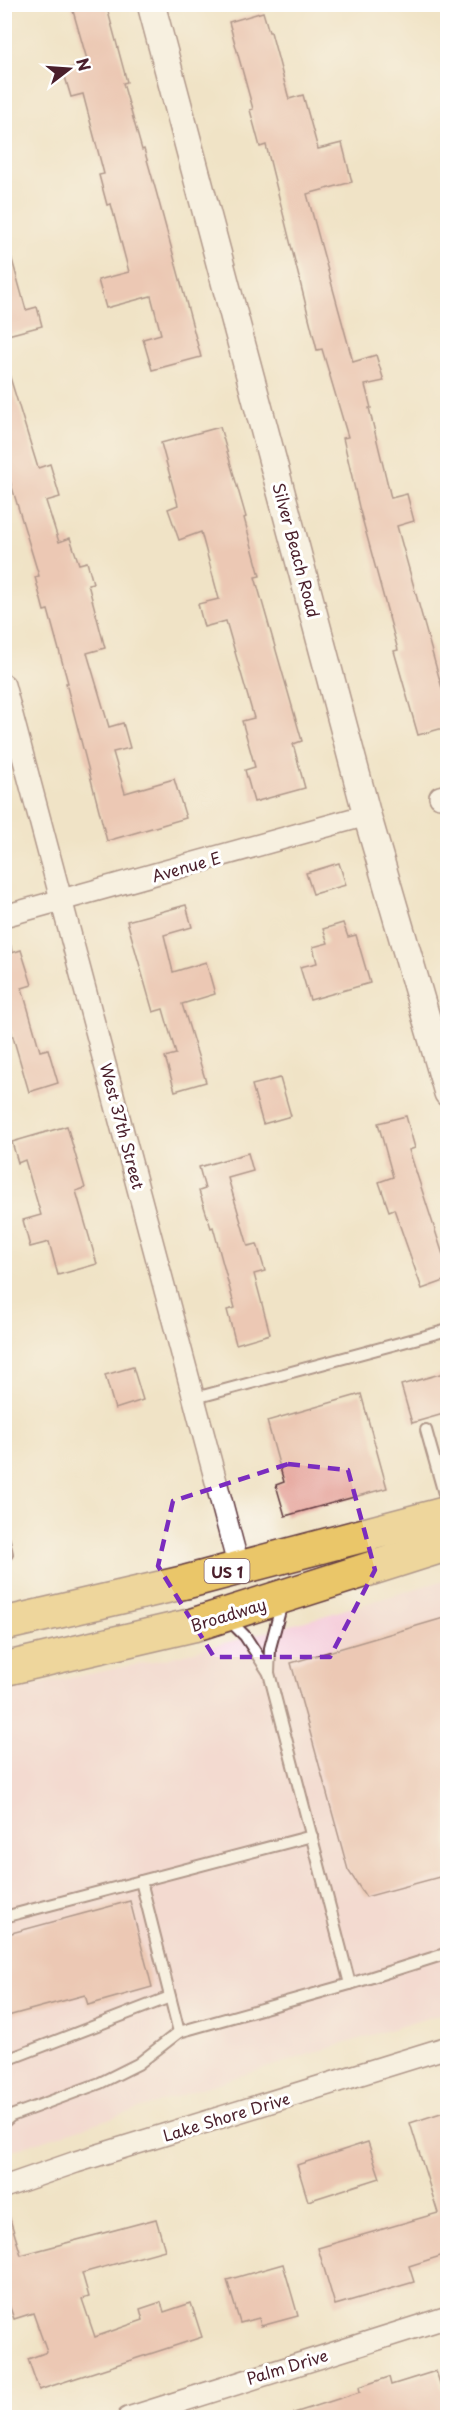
<svg xmlns="http://www.w3.org/2000/svg" width="452" height="2422" viewBox="0 0 452 2422" font-family="'Playpen Sans',sans-serif">
<style>
.built{fill:#f5cfdb}
.building{fill:#e6a79e}
.lines{fill:none;stroke-linecap:round;stroke-linejoin:round}
.service-casing{stroke:#633c42;stroke-width:14}
.minor-casing{stroke:#633c42;stroke-width:24}
.tertiary-casing{stroke:#633c42;stroke-width:30}
.primary-casing{stroke:#633c42;stroke-width:36}
.service{stroke:#fff;stroke-width:10}
.minor{stroke:#fff;stroke-width:21}
.tertiary{stroke:#fff;stroke-width:27}
.primary{stroke:#eac669;stroke-width:33}
.marked{fill:none;stroke:#7b2cbf;stroke-width:4.5;stroke-dasharray:12 8;stroke-linejoin:round}
.labels{text-anchor:middle;dominant-baseline:central;stroke-width:6;stroke-linejoin:round;paint-order:stroke}
.shield{fill:#fff;stroke:#80626b;stroke-width:1.5}
.shield-label{font-size:15px;font-weight:bold;fill:#4a1f2b}
.street-label{font-size:16px;fill:#4a1f2b;stroke:#fff}
</style>
<rect width="100%" height="100%" fill="#fff"/>
<filter id="ink" filterUnits="userSpaceOnUse"><feTurbulence type="fractalNoise" baseFrequency=".0167" numOctaves="2"/><feDisplacementMap in="SourceGraphic" scale="12" xChannelSelector="R" yChannelSelector="G"/><feConvolveMatrix kernelMatrix="1 2 1 2 8 2 1 2 1" color-interpolation-filters="sRGB"/></filter>
<filter id="wash" filterUnits="userSpaceOnUse"><feTurbulence type="fractalNoise" baseFrequency=".008" numOctaves="4" result="noise"/><feDisplacementMap in="SourceGraphic" scale="24" xChannelSelector="R" yChannelSelector="G"/><feGaussianBlur stdDeviation="1.35" result="paint"/><feColorMatrix in="noise" values="0 0 0 0 0 0 0 0 0 0 0 0 0 0 0 0 0 1.4 0 .05"/><feComposite in="paint" operator="in"/></filter>
<g filter="url(#wash)">
<rect width="100%" height="100%" fill="#f0e3c6"/>
<path class="built" d="M447,1579V2012L236,2077L5,2153L4,1691L169,1658L320,1617Z"/>
<g id="blocks">
<g class="building">
<path d="M71,4H106L127,82L123,83L142,150L144,149L156,191L201,357L152,370L143,339L161,334L151,296L106,308L98,280L129,272L111,204L107,205L99,175L104,174L83,94L71,97L63,70L88,63Z"/>
<path d="M263,12L269,32H271L289,99L303,95L318,149L342,143L352,182L307,194L353,362L376,355L384,381L365,385L371,408H369L391,498L407,494L414,521L397,526L447,706V727L418,735L394,651L398,650L359,507L343,438L348,437L322,349L317,350L266,145L260,147L250,110L253,109L229,22Z"/>
<path d="M4,256H11L26,310L37,307L42,326L4,336Z"/>
<path d="M4,374H9L38,468L50,464L60,497L46,501L59,542L70,538L79,564L87,562L93,583L88,584L105,648L87,653L109,727L123,723L130,748L113,752L125,793L174,779L186,818L107,841L66,683H68L48,610L44,611L35,577L39,576L4,461Z"/>
<path d="M220,427L246,517L244,518L260,576L255,577L302,741L293,744L305,788L254,802L245,770L255,767L242,721L254,718L226,621L204,627L198,604L219,599L201,532L179,540L168,509L178,505L161,443Z"/>
<path d="M339,863L346,885L313,894L306,873Z"/>
<path d="M186,905L192,927L164,935L173,972L206,962L215,994L182,1004L206,1082L175,1091L165,1057L176,1054L163,1009L153,1012L127,921Z"/>
<path d="M343,923L348,937L356,935L370,983L310,1000L300,967L317,963L313,947L328,943L323,929Z"/>
<path d="M11,946L12,953L21,950L32,985L22,988L40,1051L48,1049L58,1083L29,1092L4,1006V947Z"/>
<path d="M280,1078L291,1116L263,1124L252,1085Z"/>
<path d="M406,1116L415,1148L409,1150L447,1267V1280L422,1289L394,1209L389,1211L379,1182L393,1177L378,1123Z"/>
<path d="M67,1126L85,1188L76,1191L97,1264L58,1275L49,1242L30,1247L23,1220L41,1215L25,1160L18,1163L12,1142Z"/>
<path d="M248,1153L253,1171L228,1178L248,1246L257,1244L265,1271L254,1274L270,1334L236,1344L227,1310L235,1308L213,1227L211,1228L199,1191L205,1189L199,1167Z"/>
<path d="M133,1367L143,1400L115,1409L105,1375Z"/>
<path d="M447,1372V1413L412,1423L401,1385Z"/>
<path d="M361,1394L387,1488L285,1516L276,1485L284,1482L267,1421Z"/>
<path d="M447,1617V1875L366,1897L348,1870L291,1663Z"/>
<path d="M130,1901L152,1987L88,2005L85,1995L4,2017V1935Z"/>
<path d="M447,2111V2254L409,2266L414,2282L335,2305L318,2248L438,2213L410,2123Z"/>
<path d="M368,2142L380,2178L308,2201L297,2165Z"/>
<path d="M4,2216H9L21,2255L156,2219L165,2250L82,2273L89,2297L82,2299L95,2337L143,2320L140,2309L161,2302L164,2312L191,2303L202,2337L39,2390L28,2359L47,2352L33,2313L14,2319L4,2290Z"/>
<path d="M283,2264L298,2316L261,2326L259,2318L240,2323L227,2280Z"/>
<path d="M436,2371L447,2405V2412L430,2418H295L294,2413L360,2392L359,2387L389,2377L391,2385Z"/>
</g>
</g>
</g>
<g filter="url(#ink)">
<use href="#blocks" fill-opacity="0" stroke="#633c42" stroke-width="1.5"/>
<g class="lines">
<defs>
<g id="service">
<path d="M195,1398L448,1330"/>
<path d="M426,1430L448,1508"/>
<path d="M4,1540L7,1554L4,1557"/>
<path d="M282,1603L270,1648L269,1673L350,1984"/>
<path d="M228,1619L245,1636L269,1673"/>
<path d="M141,1881L179,2032L350,1984L448,1953"/>
<path d="M4,1917L312,1836"/>
<path d="M4,2061L170,1997"/>
<path d="M4,2122L11,2116L100,2083L138,2064L179,2032"/>
</g>
<g id="minor">
<path d="M4,685L239,1568"/>
<path d="M440,797L448,795"/>
<path d="M4,916L367,815"/>
<path d="M4,2187L76,2162L448,2047"/>
<path d="M128,2418L448,2317"/>
</g>
<path id="tertiary" d="M151,4L367,815L448,1093"/>
<g id="primary">
<path d="M4,1624L186,1582L448,1513"/>
<path d="M4,1669L193,1625L448,1544"/>
</g>
</defs>
<use href="#service" class="service-casing"/>
<use href="#minor" class="minor-casing"/>
<use href="#tertiary" class="tertiary-casing"/>
<use href="#primary" class="primary-casing"/>
<use href="#service" class="service"/>
<use href="#minor" class="minor"/>
<use href="#tertiary" class="tertiary"/>
<use href="#primary" class="primary"/>
</g>
</g>
<path d="M0 0H452V2422H0ZM288,1464L348,1470L375,1570L330,1657H214L158,1566L173,1501Z" fill="#f0e3c6" fill-opacity=".55" fill-rule="evenodd"/>
<path class="marked" d="M288,1464L348,1470L375,1570L330,1657H214L158,1566L173,1501Z"/>
<g class="labels">
<rect class="shield" x="204.5" y="1559" width="45" height="24" rx="4.5"/>
<g class="shield-label">
<text x="227" y="1571">US 1</text>
</g>
<g class="street-label">
<text transform="translate(297 550) rotate(75)">Silver Beach Road</text>
<text transform="translate(186 866) rotate(-16)">Avenue E</text>
<text transform="translate(123 1126) rotate(75)">West 37th Street</text>
<text transform="translate(228 1614) rotate(-17)">Broadway</text>
<text transform="translate(226 2116) rotate(-17)">Lake Shore Drive</text>
<text transform="translate(287 2366) rotate(-17)">Palm Drive</text>
</g>
</g>
<rect width="452" height="2422" fill="none" stroke="#fff" stroke-width="24"/>
<g transform="translate(69 69) rotate(73)" stroke="#ffffff" stroke-width="4.5" paint-order="stroke">
<path d="M0-4.5L10 22L0 15L-10 22Z" fill="#4a1f2b"/>
<text y="-9" font-size="16" font-weight="bold" text-anchor="middle" fill="#4a1f2b">N</text>
</g>
</svg>
